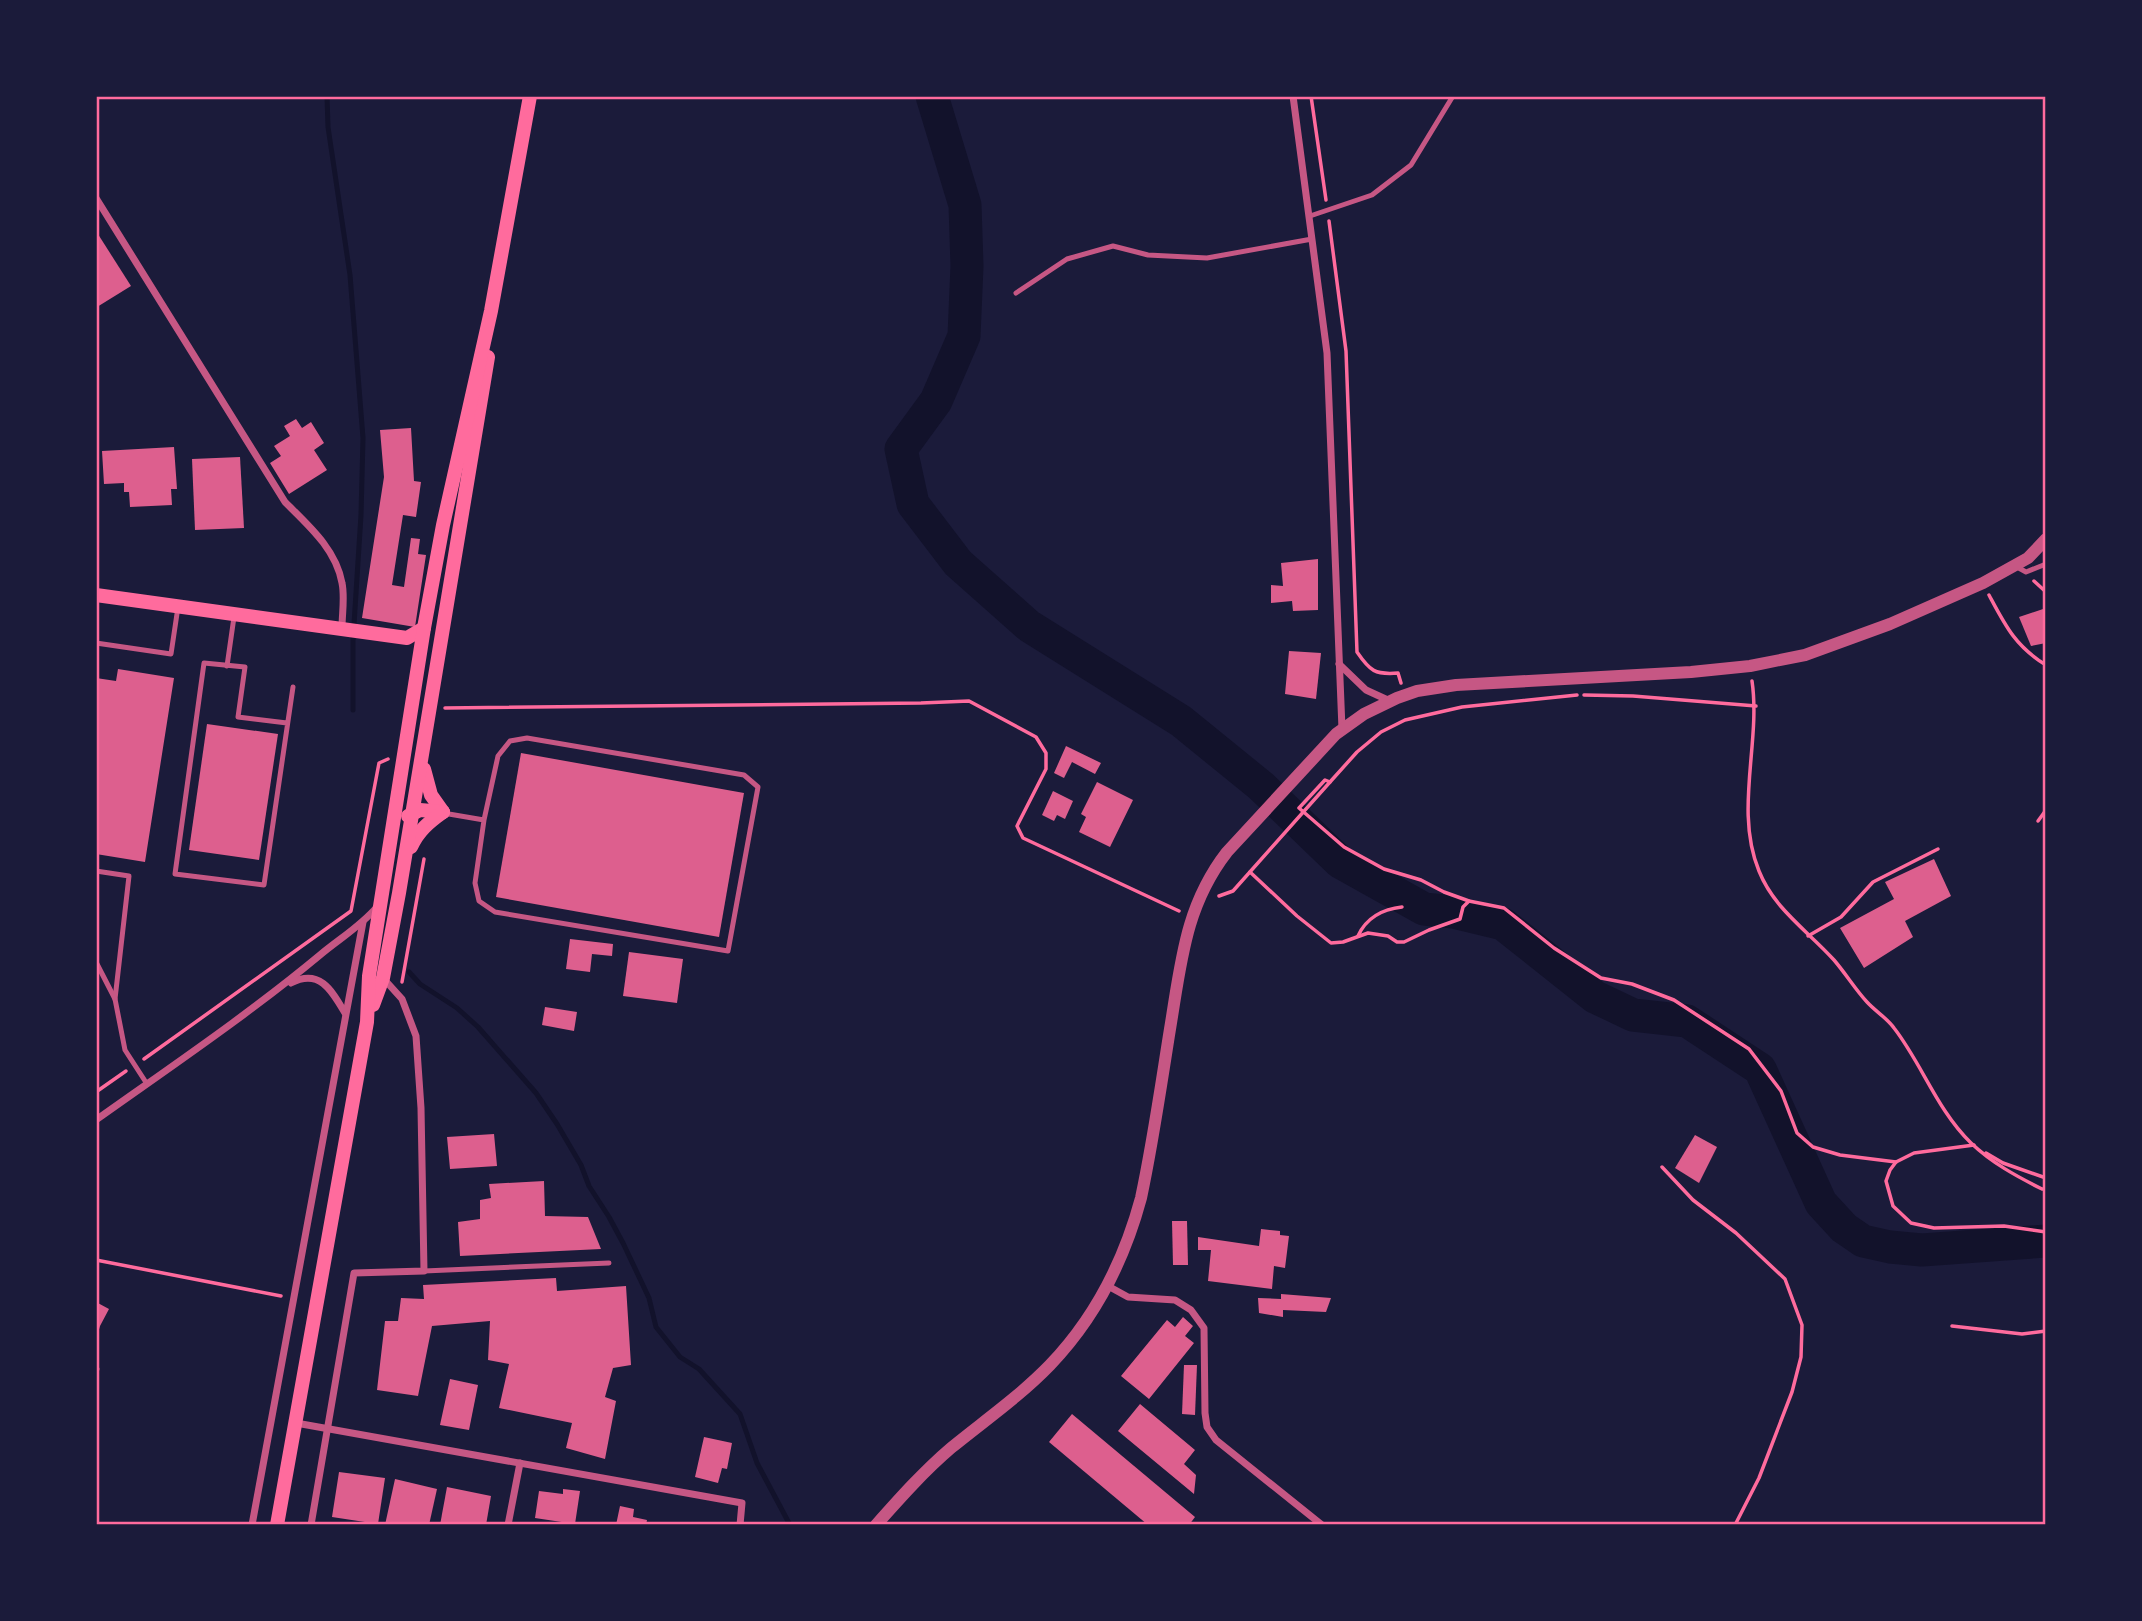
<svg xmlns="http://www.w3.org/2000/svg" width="2142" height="1621" viewBox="0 0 2142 1621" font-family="'IBM Plex Serif',serif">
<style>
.water{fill:#12122b}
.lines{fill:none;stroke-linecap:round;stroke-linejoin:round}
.stream{stroke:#12122b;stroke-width:5}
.river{stroke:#12122b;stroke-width:33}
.building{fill:#dd5f8e}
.path{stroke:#ff6b9d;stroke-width:3.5}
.service{stroke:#c65784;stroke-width:5}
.minor{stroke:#c65784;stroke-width:7}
.tertiary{stroke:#c65784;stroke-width:12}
.secondary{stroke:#ff6b9d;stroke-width:14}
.neatline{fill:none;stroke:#ff6b9d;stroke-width:2.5}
</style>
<rect width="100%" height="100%" fill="#1b1b3a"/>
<path class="water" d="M1423,895L1436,906L1453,912L1418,923L1411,911L1414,903Z"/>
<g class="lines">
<g class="stream">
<path d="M327,96L328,127L350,275L363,438L361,515L353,640V710"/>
<path d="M409,972L420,984L457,1008L478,1027L536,1093L557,1124L581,1165L589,1186L609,1217L623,1243L649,1298L656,1327L680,1357L699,1369L740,1414L757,1463L790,1525"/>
</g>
<path class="river" d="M932,96L965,205L967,266L964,336L936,401L901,449L913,504L958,563L1029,626L1181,721L1261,786L1340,862L1424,909L1453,912L1503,924L1595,997L1633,1015L1687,1021L1760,1069L1821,1203L1844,1228L1863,1241L1890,1247L1922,1250L2046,1241"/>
</g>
<g class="building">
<path d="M96,231L131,286L97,307L96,305Z"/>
<path d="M296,419L302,428L311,422L324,443L314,450L327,470L289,494L270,463L281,456L274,446L290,436L284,426Z"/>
<path d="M411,428L414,481L421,482L416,517L403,515L392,585L404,587L411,538L420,539L418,554L426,555L415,627L362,618L384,477L380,430Z"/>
<path d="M174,447L177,489H171L172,505L130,507L129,492H124V483L104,484L102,451Z"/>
<path d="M240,457L244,528L195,530L192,459Z"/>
<path d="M1318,559V610L1293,611L1292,601L1271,603V585L1283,586L1281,563Z"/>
<path d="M2046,608V643L2031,646L2019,617Z"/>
<path d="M1289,651L1321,653L1316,699L1285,694Z"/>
<path d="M118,669L174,678L145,862L96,854V678L116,681Z"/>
<path d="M207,724L278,734L259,860L189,850Z"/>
<path d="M1066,746L1101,763L1095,774L1072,762L1064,778L1054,773Z"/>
<path d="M521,753L744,793L719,937L496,897Z"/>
<path d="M1097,782L1133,800L1110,847L1079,832L1086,817L1081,814Z"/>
<path d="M1053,791L1073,801L1065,819L1057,815L1054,821L1042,815Z"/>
<path d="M1934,859L1951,896L1905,921L1913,937L1864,968L1840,928L1894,899L1885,882Z"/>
<path d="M570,939L613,944L612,956L592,954L590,972L566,969Z"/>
<path d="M629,952L683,959L677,1003L623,996Z"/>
<path d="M545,1007L577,1012L574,1031L542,1025Z"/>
<path d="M494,1134L497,1166L450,1169L447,1137Z"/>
<path d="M1695,1135L1717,1147L1699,1183L1675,1168Z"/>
<path d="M544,1181L545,1216L588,1217L601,1249L460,1256L458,1222L480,1219V1200L491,1198L489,1184Z"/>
<path d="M1172,1221H1187L1188,1265H1173Z"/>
<path d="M1261,1229L1280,1231V1235L1289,1236L1285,1268L1274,1266L1272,1289L1208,1281L1211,1250H1198V1237L1259,1246Z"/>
<path d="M556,1278L557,1291L626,1286L631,1365L613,1368L605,1397L616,1401L605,1459L566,1448L572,1423L499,1408L509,1364L488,1360L490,1321L432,1326L418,1396L377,1390L385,1321H398L401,1298L424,1299L423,1285Z"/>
<path d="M1281,1294L1331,1298L1326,1312L1283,1310V1317L1259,1313L1258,1298L1281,1299Z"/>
<path d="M96,1302L109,1309L100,1326L97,1336Z"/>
<path d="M1183,1317L1193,1326L1185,1336L1194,1343L1149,1399L1121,1376L1167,1320L1175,1327Z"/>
<path d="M1184,1365H1197L1195,1415L1182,1414Z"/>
<path d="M450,1379L478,1385L469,1430L440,1425Z"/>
<path d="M1140,1404L1195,1450L1184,1464L1196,1475L1194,1494L1118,1431Z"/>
<path d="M1072,1414L1195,1517L1189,1525H1148L1049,1442Z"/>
<path d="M704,1437L732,1443L727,1469L722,1468L718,1483L695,1477Z"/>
<path d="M339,1472L385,1478L378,1524L332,1517Z"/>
<path d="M395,1479L437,1489L429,1525H385Z"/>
<path d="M447,1487L491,1496L486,1525H440Z"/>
<path d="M563,1489L580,1491L575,1524L535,1518L539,1491L563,1494Z"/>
<path d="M620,1506L634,1509L633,1517L647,1520L646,1525H616Z"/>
</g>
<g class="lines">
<g class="path">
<path d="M1311,96L1326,200"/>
<path d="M1329,221L1346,351L1357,652C1370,671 1375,675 1398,673L1401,683"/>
<path d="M2034,581L2046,592"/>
<path d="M1989,595C2005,625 2015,646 2046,665"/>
<path d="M1752,681C1761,743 1734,810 1759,871C1774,909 1808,931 1834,960C1846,974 1855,989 1867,1002C1875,1011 1887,1018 1894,1028C1922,1064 1937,1110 1971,1143C1992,1163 2016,1176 2042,1189H2046"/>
<path d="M1584,695L1633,696L1756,706"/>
<path d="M445,708L921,703L969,701L1036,737L1046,753V769L1017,826L1023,838L1179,911"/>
<path d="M1330,782L1325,780L1299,808L1344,847L1384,869L1421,880L1444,892L1469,901L1504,908L1554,948L1601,978L1632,984L1674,1000L1749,1049L1781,1091L1797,1133L1813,1147L1840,1155L1896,1162"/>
<path d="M2038,821L2046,810"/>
<path d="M1250,872L1297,916L1331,943L1343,942L1368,933L1388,936L1397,942H1404L1429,930L1460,919L1463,907L1469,901"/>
<path d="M1219,896L1233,891L1330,782L1357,752L1381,732L1405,720L1462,707L1577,695"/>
<path d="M1358,936C1366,918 1383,909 1402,907"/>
<path d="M1808,936L1841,917L1873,882L1938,849"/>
<path d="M402,982L424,859"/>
<path d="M144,1059L351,911L379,763L388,759"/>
<path d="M96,1092L126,1071"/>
<path d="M1974,1145L1914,1153L1896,1162L1890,1170L1886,1181L1893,1206L1911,1223L1934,1228L2004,1226L2046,1232"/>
<path d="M1986,1153L2003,1163L2046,1178"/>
<path d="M1662,1167L1693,1200L1736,1233L1785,1279L1802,1325L1801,1357L1792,1392L1759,1478L1735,1525"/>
<path d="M96,1260L281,1296"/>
<path d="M1952,1326L2022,1334L2046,1331"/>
</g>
<g class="service">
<path d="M1310,216L1372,195L1411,165L1453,96"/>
<path d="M1016,293L1067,259L1113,246L1148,255L1207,258L1312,239"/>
<path d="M2017,567L2026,572L2046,564"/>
<path d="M96,643L171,654L178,607"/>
<path d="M227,666L234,617"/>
<path d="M287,723L238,717L245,667L204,663L175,874L264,885L293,687"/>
<path d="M443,813L484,820L498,756L510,741L527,738L744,775L758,787L728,951L495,912L479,901L475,883L484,820"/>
<path d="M96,871L129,876L115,999"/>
<path d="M96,962L115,999L125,1050L147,1084"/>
<path d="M424,1271L609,1263"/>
<path d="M96,1369H97"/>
</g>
<g class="minor">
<path d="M1293,96L1327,353L1342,729"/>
<path d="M96,198L285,502C308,525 336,549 342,583C345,597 342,614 342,628"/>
<path d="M1339,664L1366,690L1390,701"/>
<path d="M291,983C320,968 332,991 345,1013"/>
<path d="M96,1120C172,1066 249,1014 320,955C339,939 361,926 377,907"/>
<path d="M1108,1286L1128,1297L1175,1300L1191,1310L1204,1328L1205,1413L1207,1427L1216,1440L1322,1525"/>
<path d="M296,1423L742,1503L740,1525"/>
<path d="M252,1525L363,922"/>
<path d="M311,1525L354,1273L424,1271L421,1108L416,1036L402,999L383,978"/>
<path d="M508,1525L520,1463"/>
</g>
<path class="tertiary" d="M876,1525C900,1498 924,1471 951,1448C984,1421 1020,1396 1050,1365C1095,1318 1124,1261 1141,1198C1153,1142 1161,1085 1170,1029C1181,963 1185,906 1227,852L1336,734L1364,714L1397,698L1417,691L1456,685L1691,672L1750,666L1805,655L1890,624L1983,583L2028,558L2046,539"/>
<g class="secondary">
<path d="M96,595L407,638L424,628"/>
<path d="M424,769L431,795L443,812"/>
<path d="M408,816L420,810L443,812"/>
<path d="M411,847C418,831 429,822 443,812"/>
<path d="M373,1005L383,978L399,893L488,357"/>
<path d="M277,1525L367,1022L369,976L424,628L443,525L491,311L530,96"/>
</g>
</g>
<rect width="2142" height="1621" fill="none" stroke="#1b1b3a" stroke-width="196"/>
<rect x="98" y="98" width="1946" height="1425" class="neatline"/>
</svg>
